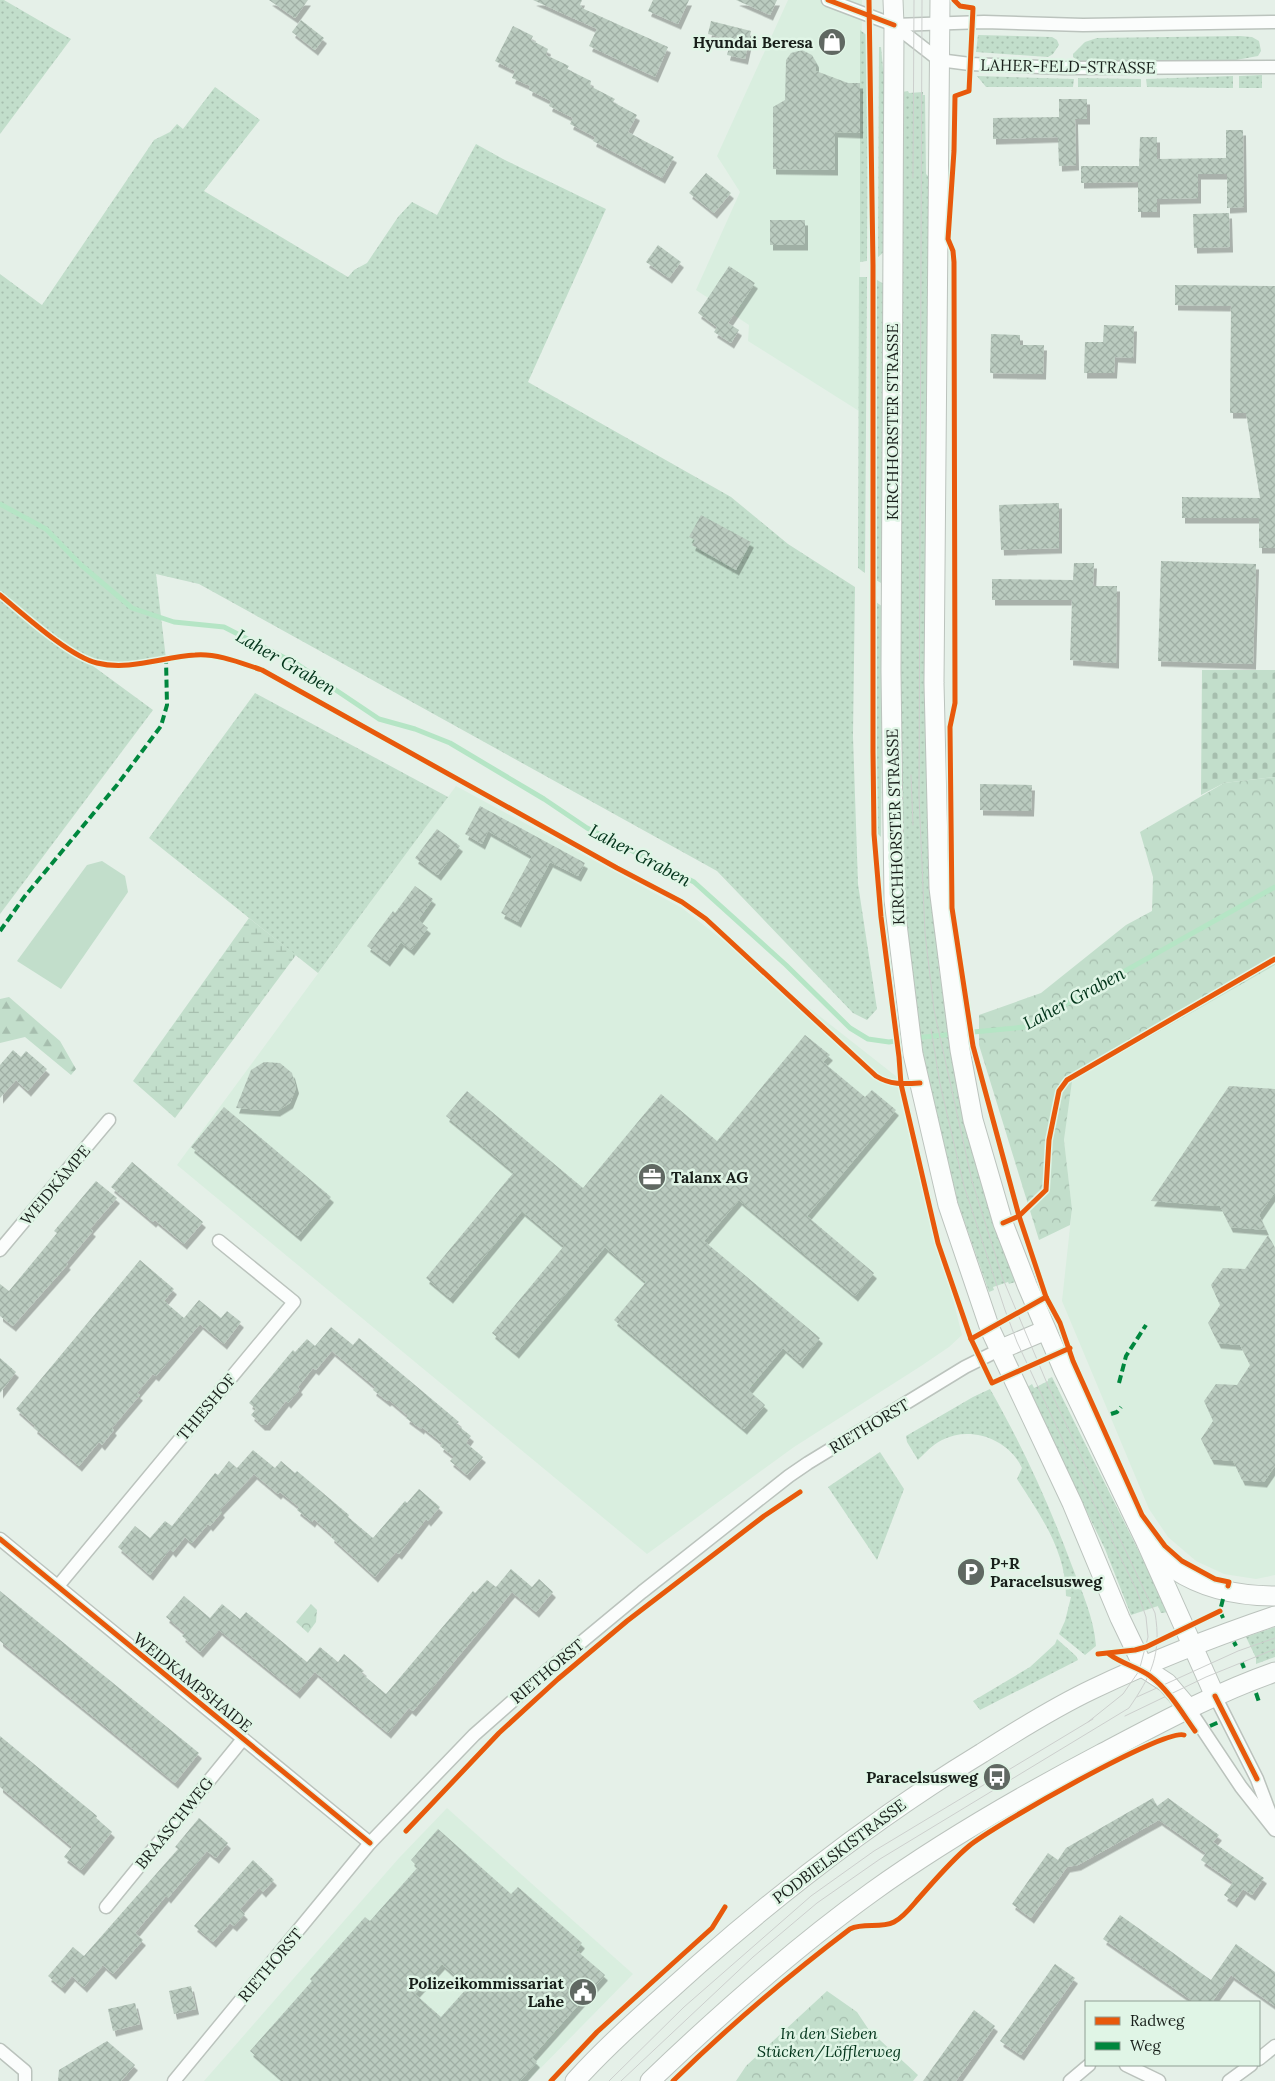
<svg xmlns="http://www.w3.org/2000/svg" width="1275" height="2081" viewBox="0 0 1275 2081" font-family="Lora,serif">
<style>
.built{fill:#d9eedf}
.grass{fill:url(#grass-dots)}
.forest{fill:url(#forest-firs)}
.wetland{fill:url(#wetland-marsh)}
.cemetery{fill:url(#cemetery-stones)}
.park{fill:url(#park-crowns)}
.pitch{fill:#c2decb}
.lines{fill:none;stroke-linecap:round;stroke-linejoin:round}
.stream{stroke:#b5e5c5;stroke-width:5}
.building{fill:url(#building-cross-hatch);fill-rule:evenodd;filter:url(#shadow)}
.street-casing{stroke:#bbc3bd;stroke-width:15}
.secondary-casing{stroke:#bbc3bd;stroke-width:21}
.street{stroke:#fbfdfc;stroke-width:12}
.secondary{stroke:#fbfdfc;stroke-width:19}
.tram{stroke:#cccfcd;stroke-width:1}
.quiet{stroke:#00873e;stroke-width:4;stroke-dasharray:8 4;stroke-linecap:butt}
.cycleway-casing{stroke:#e0f5e6;stroke-width:8}
.cycleway{stroke:#e8590c;stroke-width:5}
.labels{text-anchor:middle;dominant-baseline:central;stroke-width:5;stroke-linejoin:round;paint-order:stroke}
.poi-label{font-size:16px;font-weight:bold;fill:#181f1a;stroke:#e0f5e6;text-anchor:end}
.street-label{font-size:16px;fill:#181f1a;stroke:#e0f5e6}
.park-label{font-size:16px;font-style:italic;fill:#003319;stroke:#e0f5e6}
.water-label{font-size:18px;font-style:italic;fill:#003319;stroke:#e0f5e6}
</style>
<defs>
<pattern id="grass-dots" width="8" height="8" patternUnits="userSpaceOnUse" patternTransform="scale(1.25)"><rect width="8" height="8" fill="#c2decb"/><path d="M2 2h.1M6 6h.1" fill="none" stroke="#a6beae" stroke-width="1.8" stroke-linecap="round"/></pattern>
<pattern id="forest-firs" width="22" height="20" patternUnits="userSpaceOnUse" patternTransform="scale(1.25)"><rect width="22" height="20" fill="#c2decb"/><path d="M5 1l3.5 6h-7zM16 11l3.5 6h-7z" fill="#a6beae"/></pattern>
<pattern id="wetland-marsh" width="20" height="14" patternUnits="userSpaceOnUse" patternTransform="scale(1.25)"><rect width="20" height="14" fill="#c2decb"/><path d="M1 5h8M5 5V1M11 12h8M15 12V8" fill="none" stroke="#a6beae"/></pattern>
<pattern id="cemetery-stones" width="16" height="16" patternUnits="userSpaceOnUse" patternTransform="scale(1.25)"><rect width="16" height="16" fill="#c2decb"/><path d="M2 7V4a2 2 0 0 1 4 0v3zM10 15v-3a2 2 0 0 1 4 0v3z" fill="#a6beae"/></pattern>
<pattern id="park-crowns" width="20" height="18" patternUnits="userSpaceOnUse" patternTransform="scale(1.25)"><rect width="20" height="18" fill="#c2decb"/><path d="M2 6a3 3 0 1 1 6 0M12 15a3 3 0 1 1 6 0" fill="none" stroke="#a6beae"/></pattern>
<pattern id="building-cross-hatch" width="8" height="8" patternUnits="userSpaceOnUse" patternTransform="scale(1.25)"><rect width="8" height="8" fill="#bacbbf"/><path d="M0 0l8 8M0 8l8-8" fill="none" stroke="#9faea4"/></pattern>
<filter id="shadow"><feDropShadow dx="3" dy="5.5" stdDeviation="0" flood-color="#0004"/></filter>
</defs>
<rect width="100%" height="100%" fill="#e5f0e8"/>
<g class="built">
<path d="M788,0H862L859,411L748,341L749,325L696,290L740,192L717,156Z"/>
<path d="M456,786L682,908L897,1077L962,1335L949,1347L921,1366L794,1447L647,1554L177,1165Z"/>
<path d="M1275,965V1575L1256,1579L1224,1574L1196,1561L1168,1537L1149,1509L1062,1301L1072,1209L1064,1140L1071,1081Z"/>
<path d="M447,1808L633,1974L528,2081H204L399,1858Z"/>
</g>
<g class="grass">
<path d="M0,0H4L71,39L0,134Z"/>
<path d="M860,30L868,36L867,261L860,262Z"/>
<path d="M978,35L1052,37L1057,40L1059,45L1053,54L1048,57L976,52Z"/>
<path d="M1240,36L1252,37L1259,41L1261,51L1258,56L1236,60L1079,62L1073,57V54L1085,42L1097,38Z"/>
<path d="M879,47H881L885,89L884,252L878,257Z"/>
<path d="M1262,75V88H1239V76Z"/>
<path d="M977,76L1074,79L1073,87H986Z"/>
<path d="M1233,76V88L1147,87L1146,79Z"/>
<path d="M1078,78L1141,79V87H1078Z"/>
<path d="M215,87L260,120L204,191L348,277L354,270L367,263L398,217L412,202L437,215L476,144L503,159L606,209L528,382L731,497L788,544L855,587L853,736L858,884L877,1009L867,1020L853,1013L717,871L199,584L156,574L166,659L119,666L95,663L78,655L153,710L0,914V599L43,629L0,595V274L42,305L154,140L170,132L177,124L183,129Z"/>
<path d="M908,91L909,93L923,92V95H925L926,174L929,177L930,860L939,970L956,1075L1000,1240L1015,1282L1009,1284L1008,1282L993,1287L994,1290L989,1292L958,1203L928,1082L910,971L902,885L899,768L902,92Z"/>
<path d="M859,277H867L865,573L858,568Z"/>
<path d="M877,280L884,284V581L881,583L876,580Z"/>
<path d="M876,602L883,607L881,837L878,834L875,683Z"/>
<path d="M255,693L448,797L318,973L149,838Z"/>
<path d="M1052,1377L1169,1612L1161,1613L1158,1606L1131,1615L1105,1549L1026,1388L1032,1384L1034,1388L1048,1381V1379Z"/>
<path d="M990,1389C1023,1447 1049,1504 1072,1566C1082,1592 1094,1618 1096,1646L1085,1655L1059,1634L1065,1621L1071,1597L1066,1596C1066,1551 1041,1516 1017,1479L1022,1468C1009,1439 970,1425 942,1440C932,1445 925,1453 918,1460L907,1442L906,1436L973,1397Z"/>
<path d="M880,1452L904,1489L877,1560L828,1487Z"/>
<path d="M1275,1627V1657L1256,1664V1658L1246,1637Z"/>
<path d="M1057,1639L1076,1656L1078,1660L980,1710L973,1701L1030,1667L1055,1644Z"/>
</g>
<path class="forest" d="M9,997L60,1041L76,1069L71,1075L25,1037L0,1043V999Z"/>
<path class="wetland" d="M249,918L296,955L175,1118L133,1081Z"/>
<path class="cemetery" d="M1202,670H1275V777L1224,783L1201,795Z"/>
<g class="park">
<path d="M1275,777V965L1072,1081L1064,1140L1072,1209L1070,1225L1039,1240L979,1045V1015L1041,993L1126,925L1152,911L1153,877L1140,832L1224,783Z"/>
<path d="M311,1604L317,1610L316,1622L308,1633L296,1622Z"/>
<path d="M827,1991L857,2012L869,2030L918,2075L913,2081H736L746,2066Z"/>
</g>
<path class="pitch" d="M102,861L125,876L128,892L61,989L17,961L87,865Z"/>
<g class="lines">
<g class="stream">
<path d="M0,504L46,529L80,564L132,608L174,622L224,627L297,664L379,719L415,729L450,743L544,799L587,828L694,882L786,965L850,1028L868,1039L889,1042L907,1039"/>
<path d="M963,1033L1025,1027L1275,887"/>
<path d="M915,1038L954,1034"/>
</g>
</g>
<g class="building">
<path d="M269,0H308L295,18Z"/>
<path d="M533,0H582L580,5L584,9L668,47L655,77L589,46L597,29Z"/>
<path d="M653,0H689L678,24L648,11Z"/>
<path d="M736,0H777L770,15Z"/>
<path d="M301,20L324,38L315,50L292,32Z"/>
<path d="M711,21L751,31L745,59L727,55L731,40L708,34Z"/>
<path d="M513,26L533,36L531,40L548,49L546,55L569,66L567,69L591,81L590,86L615,99L613,102L637,115L628,132L674,157L662,178L593,141L595,137L570,124L573,118L549,106L551,101L529,90L530,86L512,78L515,71L495,61Z"/>
<path d="M802,50L812,55L816,62V71L848,83H860V133L835,132V170L773,169V107L785,100L786,60L791,53Z"/>
<path d="M1059,99H1087V119H1075L1076,165L1059,166L1058,137L993,139V118L1059,117Z"/>
<path d="M1226,130H1243L1244,207L1227,208V174H1198V198L1157,199V212H1138V182L1081,183V166H1139L1140,137H1157V159L1226,158Z"/>
<path d="M706,173L731,193L714,213L689,193Z"/>
<path d="M1229,213L1230,247L1194,248L1193,214Z"/>
<rect x="770" y="220" width="35" height="25"/>
<path d="M658,245L681,262L669,278L646,262Z"/>
<path d="M729,266L755,283L728,323L739,330L731,343L714,332L717,327L698,313Z"/>
<path d="M1175,285L1275,286V548H1259V518H1182V497L1260,498L1246,413H1230L1231,306L1175,305Z"/>
<path d="M1104,325L1134,326L1133,358L1115,357L1114,373H1084L1085,342H1103Z"/>
<path d="M991,334L1020,335V345H1044L1043,374L990,373Z"/>
<path d="M1059,503V548L1001,550L999,505Z"/>
<path d="M701,515L751,542L736,570L692,545L695,540L689,537Z"/>
<path d="M1161,561L1256,564L1253,664L1158,661Z"/>
<path d="M1074,563H1094L1093,586H1117L1116,663L1070,660L1072,600H992V579L1073,580Z"/>
<path d="M980,784L1032,785L1031,811L980,810Z"/>
<path d="M480,806L585,863L578,876L550,862L518,922L501,913L532,856L488,831L482,844L465,834Z"/>
<path d="M437,829L460,846L438,875L415,858Z"/>
<path d="M415,886L433,899L418,920L428,928L411,950L401,942L387,961L367,946L393,911L395,913Z"/>
<path d="M805,1035L830,1055L823,1062L865,1097L872,1090L896,1110L807,1216L874,1273L855,1296L739,1200L704,1241L820,1338L800,1363L783,1348L748,1390L765,1405L744,1429L614,1320L646,1282L605,1247L516,1353L492,1333L564,1246L522,1211L450,1298L426,1278L514,1172L446,1116L467,1091L583,1188L661,1094L717,1141Z"/>
<path d="M13,1050L21,1057L26,1051L47,1069L28,1091L16,1080L0,1098V1065Z"/>
<path d="M264,1062L280,1063L292,1073L296,1088L290,1103L277,1111L236,1108L251,1070Z"/>
<path d="M1229,1086L1275,1089V1192L1259,1215L1266,1230L1230,1227L1220,1206L1151,1201Z"/>
<path d="M224,1107L331,1197L298,1236L191,1147Z"/>
<path d="M132,1162L203,1222L184,1244L155,1220L153,1222L111,1187Z"/>
<path d="M96,1181L117,1198L90,1229L93,1231L66,1263L68,1264L13,1326L0,1316V1284L9,1291L57,1233L54,1231Z"/>
<path d="M1268,1235L1275,1248V1466L1264,1482L1242,1480L1233,1461L1211,1459L1201,1439L1213,1421L1204,1401L1216,1384L1237,1385L1250,1365L1240,1345L1218,1343L1208,1323L1220,1305L1211,1285L1223,1268L1245,1269Z"/>
<path d="M140,1260L174,1289L164,1301L184,1318L199,1300L221,1318L227,1311L241,1322L224,1344L200,1324L156,1376L153,1374L137,1393L140,1395L112,1428L114,1430L102,1445L99,1442L79,1466L34,1428L35,1426L16,1409Z"/>
<path d="M331,1327L353,1345L359,1338L459,1422L456,1424L471,1436L466,1443L483,1457L467,1475L450,1461L454,1457L440,1446L442,1443L422,1427L421,1429L406,1418L408,1416L389,1400L387,1401L373,1390L375,1387L332,1351L316,1370L313,1368L298,1387L300,1389L288,1403L286,1401L267,1425H262L251,1415L256,1409L249,1403L293,1350L295,1352L307,1339L315,1346Z"/>
<path d="M0,1358L16,1372L0,1393Z"/>
<path d="M253,1450L275,1468L281,1461L295,1473L297,1471L349,1515L348,1517L373,1538L405,1501L407,1503L419,1489L440,1507L428,1521L426,1519L399,1554L396,1552L375,1577L331,1537L332,1535L314,1519L312,1522L297,1510L299,1507L280,1492L278,1494L254,1474L220,1510L222,1512L210,1526L208,1524L192,1543L185,1537L173,1552L170,1549L150,1575L118,1547L135,1526L150,1538L165,1521L172,1526L215,1473L218,1475L229,1461L237,1468Z"/>
<path d="M511,1569L532,1587L539,1579L553,1592L536,1612L512,1592L413,1711L409,1708L388,1733L315,1672L297,1693L219,1630L200,1652L182,1636L185,1633L166,1617L184,1596L210,1618L222,1604L240,1619L246,1612L307,1662L320,1647L338,1662L344,1654L364,1671L361,1673L386,1694L473,1591L475,1593L487,1580L496,1587Z"/>
<path d="M0,1591L199,1753L175,1783L0,1641Z"/>
<path d="M0,1736L97,1816L96,1818L112,1832L81,1870L64,1857L72,1847L0,1787Z"/>
<path d="M1153,1798L1157,1806L1168,1798L1219,1835L1213,1842L1264,1878L1252,1895L1243,1889L1234,1902L1224,1895L1233,1882L1201,1860L1206,1853L1159,1820L1078,1865L1067,1867L1031,1918L1012,1904L1048,1853L1058,1860L1066,1848Z"/>
<path d="M199,1818L228,1843L216,1858L207,1851L168,1898L166,1896L135,1933L143,1940L113,1974L103,1965L84,1987L72,1976L62,1988L48,1976L73,1947L84,1956L178,1849L175,1847Z"/>
<path d="M438,1829L511,1894L518,1887L582,1943L576,1950L605,1975L532,2057L537,2062L520,2081H284L250,2051L312,1981L310,1979L365,1917L370,1921L418,1867L411,1860ZM442,1964L468,1987L441,2017L415,1994Z"/>
<path d="M253,1860L274,1880L263,1892L259,1888L240,1909L245,1914L234,1926L230,1923L213,1942L194,1926Z"/>
<path d="M1120,1915L1211,1980L1236,1944L1275,1972V2006L1231,1975L1212,2002H1194L1103,1939Z"/>
<path d="M1055,1964L1075,1978L1021,2055L1000,2041Z"/>
<path d="M191,1986L196,2009L174,2014L169,1991Z"/>
<path d="M135,2003L140,2024L113,2031L108,2009Z"/>
<path d="M974,2010L995,2026L969,2063L956,2081H923Z"/>
<path d="M107,2041L135,2065L121,2081H58L59,2070Z"/>
</g>
<g class="lines">
<defs>
<g id="street">
<path d="M828,0L894,25L939,60L970,64L1065,68L1275,67"/>
<path d="M894,25L984,22L1083,25L1275,22"/>
<path d="M0,1250L109,1120"/>
<path d="M0,1539L370,1843"/>
<path d="M58,1586L294,1302L219,1241"/>
<path d="M1215,1696L1257,1779L1273,1821"/>
<path d="M1189,1709L1241,1787L1275,1830"/>
<path d="M106,1907L243,1739"/>
<path d="M0,2050L25,2071V2081"/>
<path d="M1259,2059L1275,2046"/>
<path d="M1126,2065L1159,2081"/>
<path d="M174,2081L370,1843L474,1735L549,1669L642,1592L789,1476L808,1463L965,1367L999,1350"/>
<path d="M1070,2081L1089,2065"/>
<path d="M1229,2081L1251,2065"/>
</g>
<g id="secondary">
<path d="M893,0L894,25L891,671L894,900L913,1054L948,1205L990,1329L1072,1503L1120,1618L1144,1668L1167,1683L1189,1709"/>
<path d="M940,0L934,683L939,888L960,1050L973,1120L1003,1223L1027,1285L1064,1371L1147,1544L1215,1696"/>
<path d="M999,1350L1046,1330"/>
<path d="M1154,1550C1160,1556 1167,1564 1174,1569C1204,1589 1240,1596 1275,1596"/>
<path d="M575,2081C613,2039 657,2002 699,1964C789,1885 880,1815 982,1753C1018,1730 1055,1707 1093,1689C1152,1661 1213,1637 1275,1616"/>
<path d="M650,2081C720,2014 793,1949 872,1892C943,1841 1023,1795 1101,1754C1158,1724 1215,1693 1275,1672"/>
</g>
</defs>
<use href="#street" class="street-casing"/>
<use href="#secondary" class="secondary-casing"/>
<use href="#street" class="street"/>
<use href="#secondary" class="secondary"/>
<g class="tram">
<path d="M913,178L914,0"/>
<path d="M911,775L913,825"/>
<path d="M931,1029L940,1084L964,1186L1005,1310L1017,1342L1075,1466L1137,1591L1146,1617L1148,1637L1139,1671L1123,1694L1088,1722"/>
<path d="M1137,1697L1238,1651L1275,1638"/>
<path d="M1125,1716L1206,1677L1275,1649"/>
<path d="M609,2081L684,2007L811,1896L874,1851L1093,1719"/>
<path d="M621,2081L753,1957L817,1903L880,1859L1129,1708C1151,1676 1162,1654 1155,1613L1049,1388L1003,1279L972,1181L934,1010L925,933L919,796L922,0"/>
</g>
<g class="quiet">
<path d="M0,931L25,896L117,785L161,726L167,705L166,659"/>
<path d="M1119,1383L1126,1356L1146,1325"/>
<path d="M1111,1414L1117,1412L1121,1407"/>
<path d="M1223,1599L1220,1611L1224,1620"/>
<path d="M1234,1642L1236,1646"/>
<path d="M1242,1663L1244,1668"/>
<path d="M1256,1693L1259,1702"/>
<path d="M1210,1726L1219,1722"/>
</g>
<defs>
<g id="cycleway">
<path d="M828,0L894,25"/>
<path d="M869,0L873,265V752L874,834L881,917L899,1057L901,1084L938,1243L971,1339L992,1383L1070,1348"/>
<path d="M954,0L960,6L973,8L969,91L955,96L954,151L948,239L953,251L954,262L955,703L950,727L952,908L973,1046L1019,1216L1046,1297L1060,1323L1073,1361L1142,1515L1165,1546L1182,1561L1215,1579L1229,1582L1228,1586"/>
<path d="M0,595C23,614 70,657 97,663C129,671 163,657 195,655C217,653 241,663 262,670L617,868L682,902L706,919L876,1076C890,1085 904,1084 920,1083"/>
<path d="M1003,1223L1019,1216L1046,1190L1049,1140L1059,1091L1067,1080L1275,959"/>
<path d="M971,1339L1046,1297"/>
<path d="M0,1539L370,1843"/>
<path d="M1098,1654L1135,1650L1146,1647L1220,1611"/>
<path d="M1109,1654C1122,1664 1138,1667 1150,1676C1169,1690 1182,1713 1195,1731"/>
<path d="M1215,1696L1257,1779"/>
<path d="M406,1831L499,1733L558,1679L627,1621L764,1516L800,1492"/>
<path d="M551,2081L597,2032L712,1928L725,1907"/>
<path d="M673,2081C729,2026 788,1976 850,1929C864,1922 880,1929 894,1922C904,1917 912,1906 919,1898C935,1880 951,1861 969,1846C992,1827 1164,1728 1184,1735"/>
</g>
</defs>
<use href="#cycleway" class="cycleway-casing"/>
<use href="#cycleway" class="cycleway"/>
</g>
<defs>
<symbol id="shop-disc" viewBox="-11 -11 22 22"><circle r="9.5" fill="#606862" stroke="#e0f5e6"/><path d="M-5-2.5h2.3a2.7 3.5 0 0 1 5.4 0H5L5.5 6h-11ZM-1.5-2.5h3a1.5 2.3 0 0 0-3 0Z" fill="#fff"/></symbol>
<symbol id="office-disc" viewBox="-11 -11 22 22"><circle r="9.5" fill="#606862" stroke="#e0f5e6"/><path d="M-6-3h4V-5.5h4V-3h4V5H-6ZM-1-4.5V-3h2v-1.5ZM-6 0V1H6V0Z" fill="#fff"/></symbol>
<symbol id="parking-disc" viewBox="-11 -11 22 22"><circle r="9.5" fill="#606862" stroke="#e0f5e6"/><path d="M-3.5-5.5H1a3.5 3.5 0 0 1 0 7H-1V5.5H-3.5ZM-1-3.4V-.6H.8a1.4 1.4 0 0 0 0-2.8Z" fill="#fff"/></symbol>
<symbol id="bus-disc" viewBox="-11 -11 22 22"><circle r="9.5" fill="#606862" stroke="#e0f5e6"/><path d="M-5-6H5V4H4V6H2V4H-2V6H-4V4H-5ZM-3.5-4V0h7V-4ZM-3.5 1.2v1.5H-2V1.2ZM2 1.2v1.5H3.5V1.2Z" fill="#fff"/></symbol>
<symbol id="civic-disc" viewBox="-11 -11 22 22"><circle r="9.5" fill="#606862" stroke="#e0f5e6"/><path d="M-.6-6.5H3V-4.5H.6V-3L4-1V1h2V6H-6V1h2V-1L-.6-3ZM-1.2 2.5V6h2.4V2.5Z" fill="#fff"/></symbol>
</defs>
<g fill-rule="evenodd">
<use href="#shop-disc" x="816" y="26" width="32" height="32"/>
<use href="#office-disc" x="636" y="1161" width="32" height="32"/>
<use href="#parking-disc" x="955" y="1556" width="32" height="32"/>
<use href="#bus-disc" x="981" y="1761" width="32" height="32"/>
<use href="#civic-disc" x="567" y="1976" width="32" height="32"/>
</g>
<g class="labels">
<g class="poi-label">
<text x="813" y="42">Hyundai Beresa</text>
<text x="671" y="1177" text-anchor="start">Talanx AG</text>
<text x="990" y="1563" text-anchor="start">P+R<tspan x="990" dy="18">Paracelsusweg</tspan></text>
<text x="978" y="1777">Paracelsusweg</text>
<text x="564" y="1983">Polizeikommissariat<tspan x="564" dy="18">Lahe</tspan></text>
</g>
<g class="street-label">
<text transform="translate(1068 66) rotate(1)">LAHER-FELD-STRASSE</text>
<text transform="translate(892 422) rotate(-90)">KIRCHHORSTER STRASSE</text>
<text transform="translate(895 827) rotate(-92)">KIRCHHORSTER STRASSE</text>
<text transform="translate(55 1185) rotate(-50)">WEIDKÄMPE</text>
<text transform="translate(206 1407) rotate(-50)">THIESHOF</text>
<text transform="translate(869 1426) rotate(-31)">RIETHORST</text>
<text transform="translate(547 1671) rotate(-40)">RIETHORST</text>
<text transform="translate(193 1682) rotate(39)">WEIDKAMPSHAIDE</text>
<text transform="translate(174 1823) rotate(-51)">BRAASCHWEG</text>
<text transform="translate(839 1851) rotate(-37)">PODBIELSKISTRASSE</text>
<text transform="translate(270 1965) rotate(-50)">RIETHORST</text>
</g>
<g class="park-label">
<text x="829" y="2033">In den Sieben<tspan x="829" dy="18">Stücken/Löfflerweg</tspan></text>
</g>
<g class="water-label">
<text transform="translate(286 662) rotate(30)">Laher Graben</text>
<text transform="translate(640 855) rotate(28)">Laher Graben</text>
<text transform="translate(1074 998) rotate(-28)">Laher Graben</text>
</g>
</g>
<rect x="1085" y="2001" width="175" height="65" fill="#e0f5e6" stroke="#909f94"/>
<rect x="1095" y="2017" width="25" height="8" fill="#e8590c" stroke="#909f94"/>
<text x="1130" y="2026" font-size="15" fill="#181f1a">Radweg</text>
<rect x="1095" y="2042" width="25" height="8" fill="#00873e" stroke="#909f94"/>
<text x="1130" y="2051" font-size="15" fill="#181f1a">Weg</text>
</svg>
